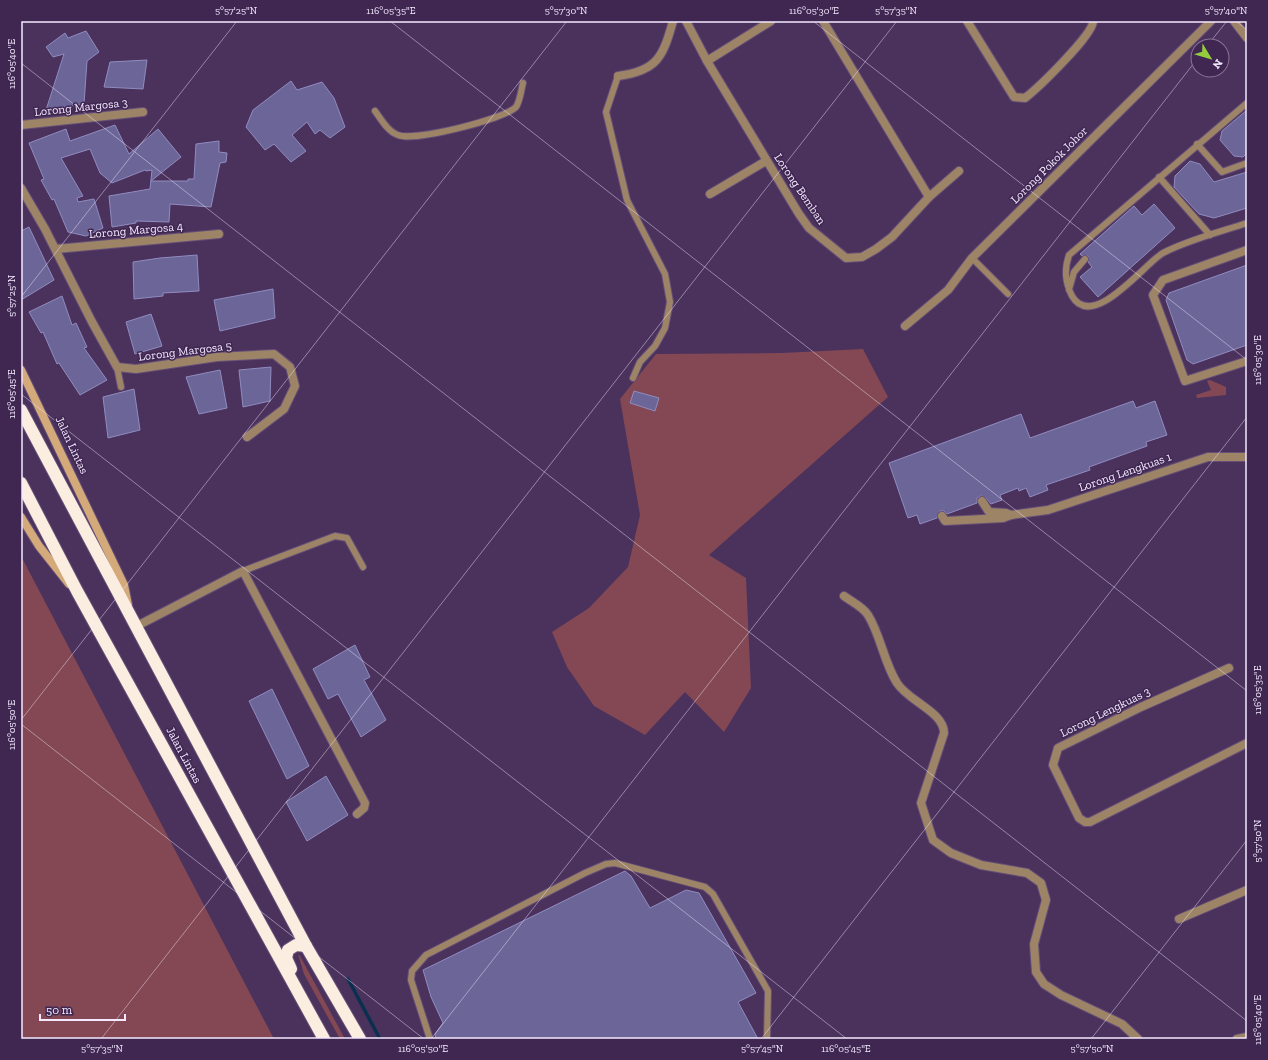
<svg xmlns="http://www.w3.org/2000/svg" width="1268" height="1060" viewBox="0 0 1268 1060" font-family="'Zilla Slab',serif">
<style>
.green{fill:#834853}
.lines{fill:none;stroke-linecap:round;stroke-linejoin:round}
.stream{stroke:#0b2f4f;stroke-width:3.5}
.building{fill:#6c6698;stroke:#918bc0}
.lane-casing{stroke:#654f77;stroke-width:8}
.street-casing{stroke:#654f77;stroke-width:10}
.secondary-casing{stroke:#654f77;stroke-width:10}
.highway-casing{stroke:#654f77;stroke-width:14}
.lane{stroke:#9e8467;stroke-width:6}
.street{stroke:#9e8467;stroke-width:8}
.secondary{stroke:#d4aa7b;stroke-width:8}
.highway{stroke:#fbeee0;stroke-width:12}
.ticks{fill:none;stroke:#f5e9ff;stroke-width:1;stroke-opacity:0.45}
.labels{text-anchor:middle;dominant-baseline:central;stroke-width:3;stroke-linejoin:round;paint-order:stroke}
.street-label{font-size:12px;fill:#f5e9ff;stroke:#3f2752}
.neatline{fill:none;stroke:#f5e9ff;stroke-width:1.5}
.ticks-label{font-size:10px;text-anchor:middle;fill:#f5e9ff}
</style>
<rect width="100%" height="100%" fill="#4a325d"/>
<g class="green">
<path d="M863,349L888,397L709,555L746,578L751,688L724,732L685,692L645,735L594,706L567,667L552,632L589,608L628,567L640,515L620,399L656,354L782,353Z"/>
<path d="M1210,380L1226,387V395L1197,398L1196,395L1211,390L1207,381Z"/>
<path d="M21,556L274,1039H21Z"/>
<path d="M298,954L300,956L345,1039H340L304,974Z"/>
</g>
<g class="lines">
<path class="stream" d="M348,979L380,1039"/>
</g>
<g class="building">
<path d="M86,31L99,52L87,61L84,104L46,110L64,54L53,57L46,47L65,33L68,38Z"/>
<path d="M147,60L143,89L104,87L110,62Z"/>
<path d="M291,81L297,90L322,82L334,98L345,127L330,138L320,130L315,134L307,122L292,135L306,151L291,162L274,144L265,150L246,127L253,110Z"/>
<path d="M1247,110V153L1243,157L1234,156L1220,140L1222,131Z"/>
<path d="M115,125L129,154L158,129L181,157L151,181H188V179H194L196,144L219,141V152L227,153L226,162L220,163L211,207L170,204L169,222L136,221V223L112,227L109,196L150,189L152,170L146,171L145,170L112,183L100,173L90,149L61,158L83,196L77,198L78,202L94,199L103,228L86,236L68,232L54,199L52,200L41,180L44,179L29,143L66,129L70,141Z"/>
<path d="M1190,161L1200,164L1214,182L1247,172V208L1214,218L1199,214L1174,187L1175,176Z"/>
<path d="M1154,204L1175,228L1098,297L1080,277L1092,267L1088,262V256H1082L1080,254L1134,206L1142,215Z"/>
<path d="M29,227L54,280L21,300V231Z"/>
<path d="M197,255L199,291L163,293V296L134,299L133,262L160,258Z"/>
<path d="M1247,265V345L1193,364L1187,360L1166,300L1169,293Z"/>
<path d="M273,289L275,318L220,331L214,300Z"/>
<path d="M62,296L72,325L76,323L87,347L84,348L107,380L80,395L59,363L57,364L43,332L41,333L29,312Z"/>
<path d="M151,314L162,346L135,354L126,322Z"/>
<path d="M271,367L270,401L243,407L239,370Z"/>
<path d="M220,370L227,408L199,414L186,377Z"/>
<path d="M134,389L140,430L108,438L103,397Z"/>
<path d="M634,391L659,398L655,411L630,403Z"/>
<path d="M1133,401L1136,408L1155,401L1167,435L1146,442L1147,446L1089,467L1090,470L1046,485L1048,490L1030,497L1026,488L1019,491L1018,488L1000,495L1002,500L991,504L986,498L981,496L977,498V503L947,514L944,511H940L937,518L920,524L917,515L908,518L889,463L1021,414L1030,438Z"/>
<path d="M355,645L370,677L364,680L386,720L361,737L338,694L328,699L313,669Z"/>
<path d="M272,689L309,766L287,779L249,701Z"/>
<path d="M326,776L348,815L307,841L286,802Z"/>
<path d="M625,871L631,876L650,908L686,890L699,893L756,993L738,1002L758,1039H436L435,1034L443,1023L431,997L423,970Z"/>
</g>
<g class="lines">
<defs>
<g id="lane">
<path d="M618,76L606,112L627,200L665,274L670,302L665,328L655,346L640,362L633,378"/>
<path d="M1247,103L1069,255C1064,270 1065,282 1072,296C1093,332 1145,263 1163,253C1188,240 1220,232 1247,223"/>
<path d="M375,111C381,119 388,132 398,135C413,142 505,119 516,107C520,101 521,91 523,83"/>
<path d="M1197,144L1222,172L1247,163"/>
<path d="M1159,177L1210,235"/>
<path d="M972,258L1008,294"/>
<path d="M1069,289L1074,272L1085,259"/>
<path d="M117,367L121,387"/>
<path d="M243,571L335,536L347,538L363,567"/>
<path d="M430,1039L411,980L412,971L426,955L585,873L606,864L615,863L705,887L713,894L768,991L767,1039"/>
</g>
<g id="street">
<path d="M686,21L707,61L799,214L809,228L846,258L862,257L876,249L892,237L929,197L959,171"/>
<path d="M823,21L929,197"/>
<path d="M967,21L1014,97L1025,98C1038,88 1094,34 1093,21"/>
<path d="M1234,21L1247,38"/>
<path d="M707,61L771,21"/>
<path d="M618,76C657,71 663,57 673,21"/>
<path d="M21,125L143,112"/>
<path d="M21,188L45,229L92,322L117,367L136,369L217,357L274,354L290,367L295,386L284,409L247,437"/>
<path d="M710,194L766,161"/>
<path d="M56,249L219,234"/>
<path d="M1247,250L1163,280L1153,295L1185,381L1247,361"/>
<path d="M905,326L948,290L972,258L1211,21"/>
<path d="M982,501L989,512L1006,513L1011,515"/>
<path d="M942,516L945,521L1003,518L1011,515L1048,510L1208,457H1247"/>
<path d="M844,596C852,602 863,607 868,615C881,636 884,663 897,683C908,701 944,712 944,733L921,803L933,840L951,853L981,865L1027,873L1041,883L1046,900L1034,944L1036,972L1044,984L1061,995L1122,1024L1138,1039"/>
<path d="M135,627L243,571L365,803L364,808L357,814"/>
<path d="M1229,668L1141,707L1058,748L1053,765L1079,818L1085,822H1090L1247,743"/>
<path d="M1179,919L1247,890"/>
<path d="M1237,1039L1247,1037"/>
</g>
<g id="secondary">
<path d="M21,370L124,585L128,605"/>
<path d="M21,517L39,546L69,584"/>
</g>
<g id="highway">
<path d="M21,410L306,946L360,1039"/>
<path d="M21,483L77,591L324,1039"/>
<path d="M291,969L286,958L288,950L296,945L306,946"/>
</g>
</defs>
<use href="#lane" class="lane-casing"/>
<use href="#street" class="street-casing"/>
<use href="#secondary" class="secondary-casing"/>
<use href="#highway" class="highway-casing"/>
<use href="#lane" class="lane"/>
<use href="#street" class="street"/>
<use href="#secondary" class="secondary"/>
<use href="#highway" class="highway"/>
</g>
<path class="ticks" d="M390,21L1247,691M813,21L1247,360M1236,21L1247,30M1207,46L1227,21M21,63L1247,1021M21,297L237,21M21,394L847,1039M21,720L567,21M21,724L424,1039M101,1039L897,21M431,1039L1198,58M761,1039L1247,417M1091,1039L1247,840"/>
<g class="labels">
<g class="street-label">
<text transform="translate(81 107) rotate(-6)">Lorong Margosa 3</text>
<text transform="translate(1049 165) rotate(-45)">Lorong Pokok Johor</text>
<text transform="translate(800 189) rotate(56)">Lorong Bemban</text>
<text transform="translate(136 230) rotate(-5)">Lorong Margosa 4</text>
<text transform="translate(185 351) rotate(-7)">Lorong Margosa 5</text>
<text transform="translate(72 445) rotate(65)">Jalan Lintas</text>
<text transform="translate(1125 472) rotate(-19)">Lorong Lengkuas 1</text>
<text transform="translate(1105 712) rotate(-26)">Lorong Lengkuas 3</text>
<text transform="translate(184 755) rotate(62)">Jalan Lintas</text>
</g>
</g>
<rect width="1268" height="1060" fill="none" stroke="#3f2752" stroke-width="44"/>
<g transform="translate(1210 58) rotate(128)"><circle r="19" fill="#3f2752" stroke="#887597"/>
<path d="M0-3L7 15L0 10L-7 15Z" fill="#93cd3d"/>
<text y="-6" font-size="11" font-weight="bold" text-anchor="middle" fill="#f5e9ff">N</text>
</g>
<path d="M40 1014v6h85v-6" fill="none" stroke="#f5e9ff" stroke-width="2"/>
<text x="46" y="1014" font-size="12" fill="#f5e9ff" stroke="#3f2752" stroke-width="3" paint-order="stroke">50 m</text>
<rect x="22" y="22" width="1224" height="1016" class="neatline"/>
<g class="ticks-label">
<text x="236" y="14">5°57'25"N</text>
<text x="391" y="14">116°05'35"E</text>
<text x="566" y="14">5°57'30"N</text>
<text x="814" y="14">116°05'30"E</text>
<text x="896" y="14">5°57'35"N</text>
<text x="1226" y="14">5°57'40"N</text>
<text transform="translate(11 64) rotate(-90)" y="4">116°05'40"E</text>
<text transform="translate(11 296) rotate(-90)" y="4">5°57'25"N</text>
<text transform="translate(1257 360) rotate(-90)" y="4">116°05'30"E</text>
<text transform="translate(11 394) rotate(-90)" y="4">116°05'45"E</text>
<text transform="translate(1257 690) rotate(-90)" y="4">116°05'35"E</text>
<text transform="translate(11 725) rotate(-90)" y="4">116°05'50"E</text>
<text transform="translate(1257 841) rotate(-90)" y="4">5°57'50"N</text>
<text transform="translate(1257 1020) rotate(-90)" y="4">116°05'40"E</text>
<text x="102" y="1052">5°57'35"N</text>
<text x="423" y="1052">116°05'50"E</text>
<text x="762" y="1052">5°57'45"N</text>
<text x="846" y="1052">116°05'45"E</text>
<text x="1092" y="1052">5°57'50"N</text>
</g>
</svg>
